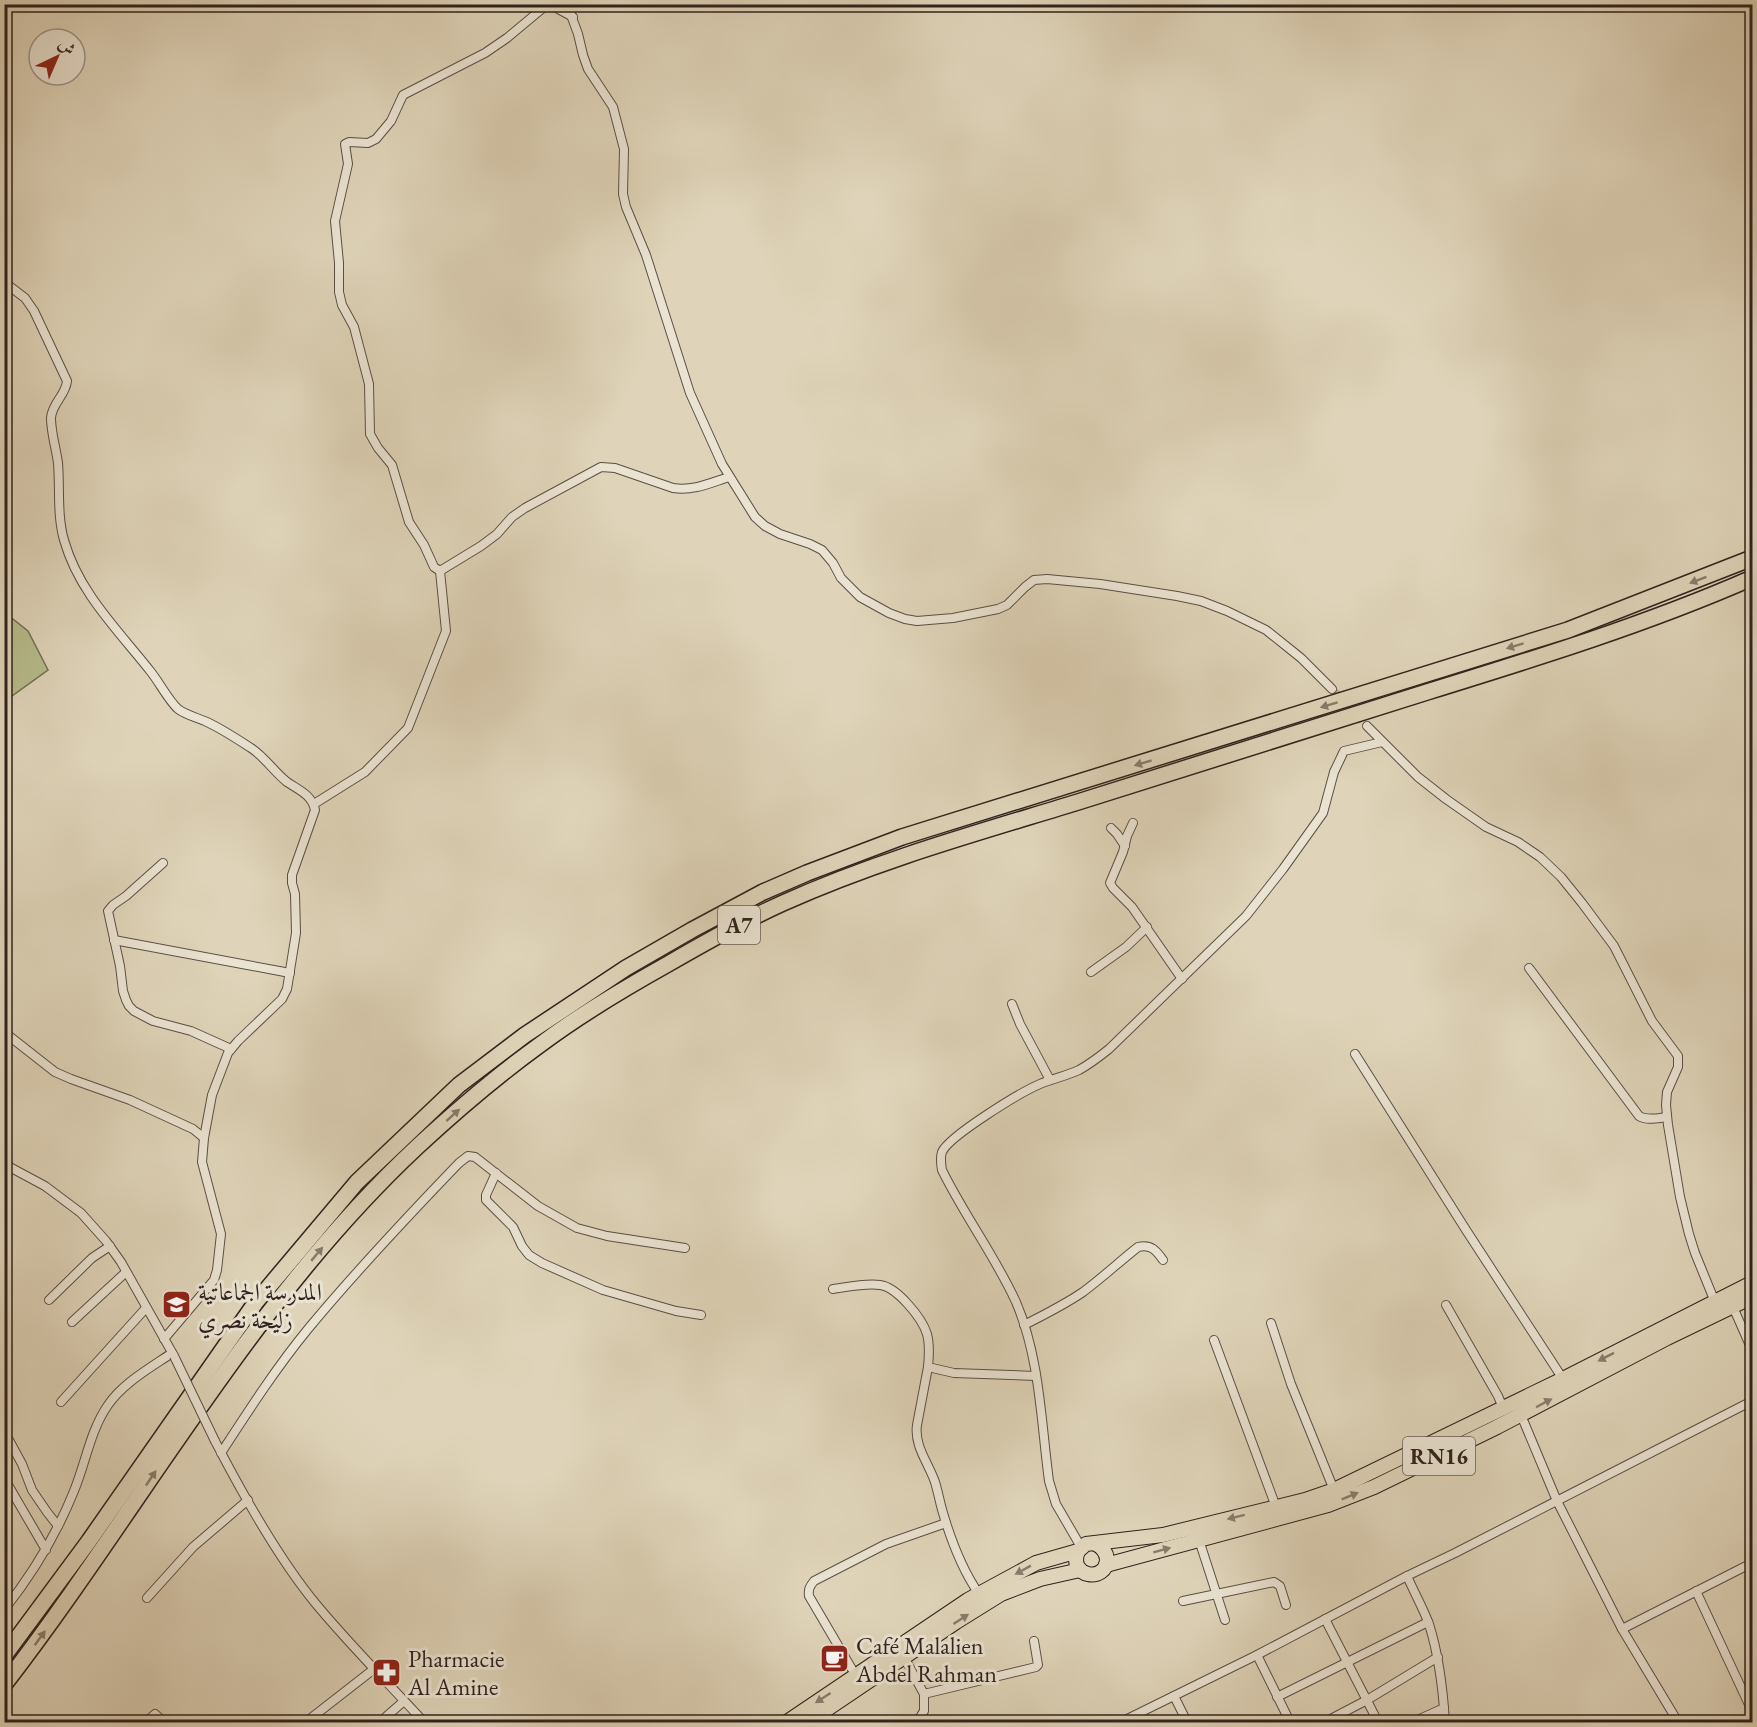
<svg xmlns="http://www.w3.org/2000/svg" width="1757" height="1727" viewBox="0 0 1757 1727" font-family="'EB Garamond',Amiri,serif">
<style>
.green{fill:#b6bb8c;stroke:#736e54;stroke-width:1.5}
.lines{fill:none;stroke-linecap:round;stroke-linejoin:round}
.minor-tunnel{stroke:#bcb09a;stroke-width:8;stroke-dasharray:8 4;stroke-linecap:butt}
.minor-casing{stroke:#5c4e44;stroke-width:10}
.trunk-casing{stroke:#30221d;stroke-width:16}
.motorway-casing{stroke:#30221d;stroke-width:18}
.minor{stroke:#eae3d2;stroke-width:8}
.trunk{stroke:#dfd4b9;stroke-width:14}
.motorway{stroke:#dfd4b9;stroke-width:15}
.minor-bridge-casing{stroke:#5c4e44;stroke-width:10;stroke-linecap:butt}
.minor-bridge{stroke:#eae3d2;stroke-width:8}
.oneway{fill:#887b6b}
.labels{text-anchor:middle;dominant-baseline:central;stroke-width:6;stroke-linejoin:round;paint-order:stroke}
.shield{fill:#eae3d2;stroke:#685c53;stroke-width:1.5}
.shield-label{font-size:22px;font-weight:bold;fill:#30221d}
.poi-label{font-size:24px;fill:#30221d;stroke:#eae3d2;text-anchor:start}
</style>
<rect width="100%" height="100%" fill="#dfd4b9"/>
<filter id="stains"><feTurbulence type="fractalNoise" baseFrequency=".00333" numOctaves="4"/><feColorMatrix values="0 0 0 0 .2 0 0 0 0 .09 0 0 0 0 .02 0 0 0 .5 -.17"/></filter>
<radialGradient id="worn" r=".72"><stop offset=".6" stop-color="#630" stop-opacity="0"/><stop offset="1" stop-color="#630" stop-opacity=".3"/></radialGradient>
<path class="green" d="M4,612L28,631L48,670L5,701Z"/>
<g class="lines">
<path class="minor-tunnel" d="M1332,689L1367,726"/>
<defs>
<g id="minor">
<path d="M567,4L578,34L583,55L588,69L613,107L624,149L623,194L626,207L646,255L690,393L722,464L755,517L765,526L780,534L810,544L822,550L833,563L841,578L860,597L889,613L905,619L917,621L953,618L998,609L1007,605L1025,587L1034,580L1047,579L1100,584L1177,596L1201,601L1227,611L1266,630L1301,658L1332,689"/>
<path d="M573,17L551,5L543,8L507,38L485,53L403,95L391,121L376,139L368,143L349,142L345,144L348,164L335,221L339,263V292L342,305L354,327L369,384L370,434L378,448L392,465L409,522L424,545L434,567L440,571L481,546L497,534L512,517L525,508L601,467L615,468L673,488C694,491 710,483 729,477"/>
<path d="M4,282L25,298L34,311L67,381C66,395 52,403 51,418C51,433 56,448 58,463C60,488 57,516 64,540C79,593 118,630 151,672C159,682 169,701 178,709C186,715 198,718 207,722C222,729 237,739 251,748C265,757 274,772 287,782C299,790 312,795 315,810L292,875V883L295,894L296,933L287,989L282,999L238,1041L228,1053L212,1095L204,1138L202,1162L221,1234L217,1270L214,1280L164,1339"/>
<path d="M1367,726L1418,777L1446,799L1486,827L1518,842L1540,857L1561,877L1582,903L1614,946L1652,1021L1678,1056V1067L1667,1092L1666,1105L1668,1125L1680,1197L1689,1234L1695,1253L1715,1302"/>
<path d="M314,804L365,772L408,728L446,631L440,571"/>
<path d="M1133,823L1127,836L1123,852L1110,883L1113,888L1132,907L1182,979"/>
<path d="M1111,828L1117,834L1125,846"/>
<path d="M163,863L126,896L113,905L108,911L120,966L123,991L126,1000L129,1006L134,1011L153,1021L191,1031L231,1049"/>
<path d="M114,940L290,973"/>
<path d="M1529,968L1639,1116C1647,1121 1658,1118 1667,1117"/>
<path d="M1091,972L1126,947L1147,927"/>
<path d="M1012,1004L1020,1024L1050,1080"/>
<path d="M4,1032L55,1072L71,1079L130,1100L193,1129L204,1138"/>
<path d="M1355,1054L1466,1230L1563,1379"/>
<path d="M4,1164L45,1186L81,1213L106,1241L121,1262L174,1356"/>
<path d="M496,1173L486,1195V1200L513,1227L522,1246L529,1255L542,1263L603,1290L676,1311L701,1315"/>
<path d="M833,1289C848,1287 865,1283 880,1285C897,1287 922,1318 927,1334C930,1345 929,1357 928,1367L954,1373L1036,1376"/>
<path d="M49,1300L92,1258L110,1246"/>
<path d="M1446,1305L1498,1396L1503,1408"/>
<path d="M1733,1307L1752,1350"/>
<path d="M72,1322L126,1272"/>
<path d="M1271,1323L1291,1384L1334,1490"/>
<path d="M1024,1325C1044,1315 1064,1305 1083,1292C1102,1278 1119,1262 1138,1247C1151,1244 1156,1250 1163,1260"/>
<path d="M1214,1340L1276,1507"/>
<path d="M928,1367L917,1425C914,1446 928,1462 935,1482C938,1492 940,1503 943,1513C951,1540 963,1571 979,1594"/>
<path d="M61,1402L146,1308"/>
<path d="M1521,1415L1557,1501L1622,1629L1678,1722"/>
<path d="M4,1431L22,1464L32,1490L47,1512L58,1526"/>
<path d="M215,1441C243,1495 278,1558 316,1604C350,1645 388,1683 424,1722"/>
<path d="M221,1453C249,1410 276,1368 308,1329C356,1271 407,1217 459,1163L468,1156L475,1157L538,1206L577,1228L607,1236L685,1248"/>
<path d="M4,1478L46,1550"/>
<path d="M1199,1540L1225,1620"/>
<path d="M1081,1547L1056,1504L1049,1481C1041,1422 1040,1358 1016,1302C995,1256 964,1215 942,1170C941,1164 940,1158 942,1152C949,1136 1021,1092 1040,1084C1052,1079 1066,1076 1079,1070C1090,1064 1099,1057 1109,1049L1246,916L1283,869L1323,813L1334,772L1344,751L1382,742"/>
<path d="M1407,1576C1414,1592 1423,1608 1429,1624C1439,1656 1443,1689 1445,1722"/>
<path d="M1696,1591L1752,1711"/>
<path d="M147,1598L193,1547L248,1500"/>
<path d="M1183,1601L1274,1582L1280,1586L1286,1605"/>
<path d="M4,1610C34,1572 56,1536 74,1491C86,1462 90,1431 108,1405C123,1383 150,1368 172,1353"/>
<path d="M1325,1619L1378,1722"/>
<path d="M1622,1629L1752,1563"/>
<path d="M1257,1655L1290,1722"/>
<path d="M904,1657L924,1694L1036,1667L1038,1665L1034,1641"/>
<path d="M856,1676L809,1596C808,1589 810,1586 814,1581L886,1544L946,1523"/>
<path d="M1174,1696L1187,1722"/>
<path d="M1277,1697L1428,1622"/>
<path d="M146,1722L155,1714L164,1722"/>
<path d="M306,1722L374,1669"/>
<path d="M380,1722L404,1701"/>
<path d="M911,1722L919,1719L924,1711V1694"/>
<path d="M1121,1722L1257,1655L1407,1576L1455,1553L1752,1401"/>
<path d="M1325,1722L1367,1700L1438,1657"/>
<path d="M1413,1722L1444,1708"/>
</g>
<g id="trunk">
<path d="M1078,1551C1067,1578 1107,1583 1107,1559C1106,1551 1102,1547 1096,1544"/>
<path d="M1106,1565L1328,1505L1374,1487L1497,1427L1667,1338L1752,1297"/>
<path d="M787,1722L968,1600L1036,1563L1078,1551L1086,1544L1163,1535L1305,1500L1334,1490L1563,1379L1752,1283"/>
<path d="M808,1722L956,1622L1001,1594L1040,1579L1080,1570"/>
</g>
<g id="motorway">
<path d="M4,1656L89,1541L256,1302L357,1182L459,1085L525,1035L626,968L692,930L763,892L807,873L902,837L1568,630L1752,558"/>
<path d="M4,1685C142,1506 250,1303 417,1147C456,1111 498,1075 541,1044C581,1014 625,988 668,964C706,942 743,921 783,903C879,860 977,833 1078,802C1195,766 1311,729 1427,692C1537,658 1647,624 1752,578"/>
</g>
</defs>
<use href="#minor" class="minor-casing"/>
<use href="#trunk" class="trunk-casing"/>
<use href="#motorway" class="motorway-casing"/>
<use href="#minor" class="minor"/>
<use href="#trunk" class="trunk"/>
<use href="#motorway" class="motorway"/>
<defs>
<path id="minor-bridge" d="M174,1356L215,1441"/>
</defs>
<use href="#minor-bridge" class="minor-bridge-casing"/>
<use href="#minor-bridge" class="minor-bridge"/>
</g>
<defs><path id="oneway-solid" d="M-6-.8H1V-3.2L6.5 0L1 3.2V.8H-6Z" transform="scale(1.5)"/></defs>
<g class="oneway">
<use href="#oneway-solid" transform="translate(1698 580) rotate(159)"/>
<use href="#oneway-solid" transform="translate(1515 646) rotate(163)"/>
<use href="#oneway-solid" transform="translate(1329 705) rotate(163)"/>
<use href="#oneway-solid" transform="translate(1143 763) rotate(163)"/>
<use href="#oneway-solid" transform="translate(453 1115) rotate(-42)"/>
<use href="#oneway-solid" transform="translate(317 1254) rotate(-50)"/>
<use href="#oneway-solid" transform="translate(1606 1357) rotate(153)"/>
<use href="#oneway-solid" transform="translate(1544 1403) rotate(-28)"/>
<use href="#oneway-solid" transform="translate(151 1478) rotate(-56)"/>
<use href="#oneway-solid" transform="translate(1350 1496) rotate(-22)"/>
<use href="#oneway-solid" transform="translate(1236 1517) rotate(166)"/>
<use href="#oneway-solid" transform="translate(1162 1550) rotate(-15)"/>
<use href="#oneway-solid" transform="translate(1023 1570) rotate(151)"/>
<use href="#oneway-solid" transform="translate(961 1619) rotate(-33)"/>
<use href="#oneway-solid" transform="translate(40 1638) rotate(-54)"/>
<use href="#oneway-solid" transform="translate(823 1698) rotate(147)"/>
</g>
<defs>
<symbol id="school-square" viewBox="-11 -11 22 22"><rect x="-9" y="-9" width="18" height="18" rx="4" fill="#8f2418" stroke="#eae3d2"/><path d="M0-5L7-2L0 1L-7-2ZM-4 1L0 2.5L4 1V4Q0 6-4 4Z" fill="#fff"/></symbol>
<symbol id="cafe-square" viewBox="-11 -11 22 22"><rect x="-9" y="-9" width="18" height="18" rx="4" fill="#8f2418" stroke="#eae3d2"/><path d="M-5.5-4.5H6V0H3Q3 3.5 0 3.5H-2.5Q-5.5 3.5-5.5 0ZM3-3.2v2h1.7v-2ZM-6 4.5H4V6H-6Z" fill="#fff"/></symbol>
<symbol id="pharmacy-square" viewBox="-11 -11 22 22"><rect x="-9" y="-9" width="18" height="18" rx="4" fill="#8f2418" stroke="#eae3d2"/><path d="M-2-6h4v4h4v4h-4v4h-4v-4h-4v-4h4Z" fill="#fff"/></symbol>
</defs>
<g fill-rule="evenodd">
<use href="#school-square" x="160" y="1288" width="33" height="33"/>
<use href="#cafe-square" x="818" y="1642" width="33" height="33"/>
<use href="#pharmacy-square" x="370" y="1656" width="33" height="33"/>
</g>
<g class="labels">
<g class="shield">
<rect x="718" y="906" width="42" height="38" rx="4.5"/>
<rect x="1403" y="1437" width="72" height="38" rx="4.5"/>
</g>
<g class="shield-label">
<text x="739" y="925">A7</text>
<text x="1439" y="1456">RN16</text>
</g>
<g class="poi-label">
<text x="198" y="1291">المدرسة الجماعاتية<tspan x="198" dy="28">زليخة نصري</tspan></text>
<text x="856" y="1645">Café Malalien<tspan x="856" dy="28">Abdel Rahman</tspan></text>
<text x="408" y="1658">Pharmacie<tspan x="408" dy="28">Al Amine</tspan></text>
</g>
</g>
<rect width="1757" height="1727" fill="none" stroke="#dfd4b9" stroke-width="24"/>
<rect x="6" y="6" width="1745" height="1715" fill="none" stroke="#30221d" stroke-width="3"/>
<rect x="12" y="12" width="1733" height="1703" fill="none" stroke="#30221d" stroke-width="1.5"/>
<g transform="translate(57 57) rotate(44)"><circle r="28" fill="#eae3d2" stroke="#a0968a" stroke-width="1.5"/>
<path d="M0-4.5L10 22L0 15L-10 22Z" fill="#8f2418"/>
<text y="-9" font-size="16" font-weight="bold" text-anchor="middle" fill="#30221d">ش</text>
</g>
<rect width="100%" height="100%" filter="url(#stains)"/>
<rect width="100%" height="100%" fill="url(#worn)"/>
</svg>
